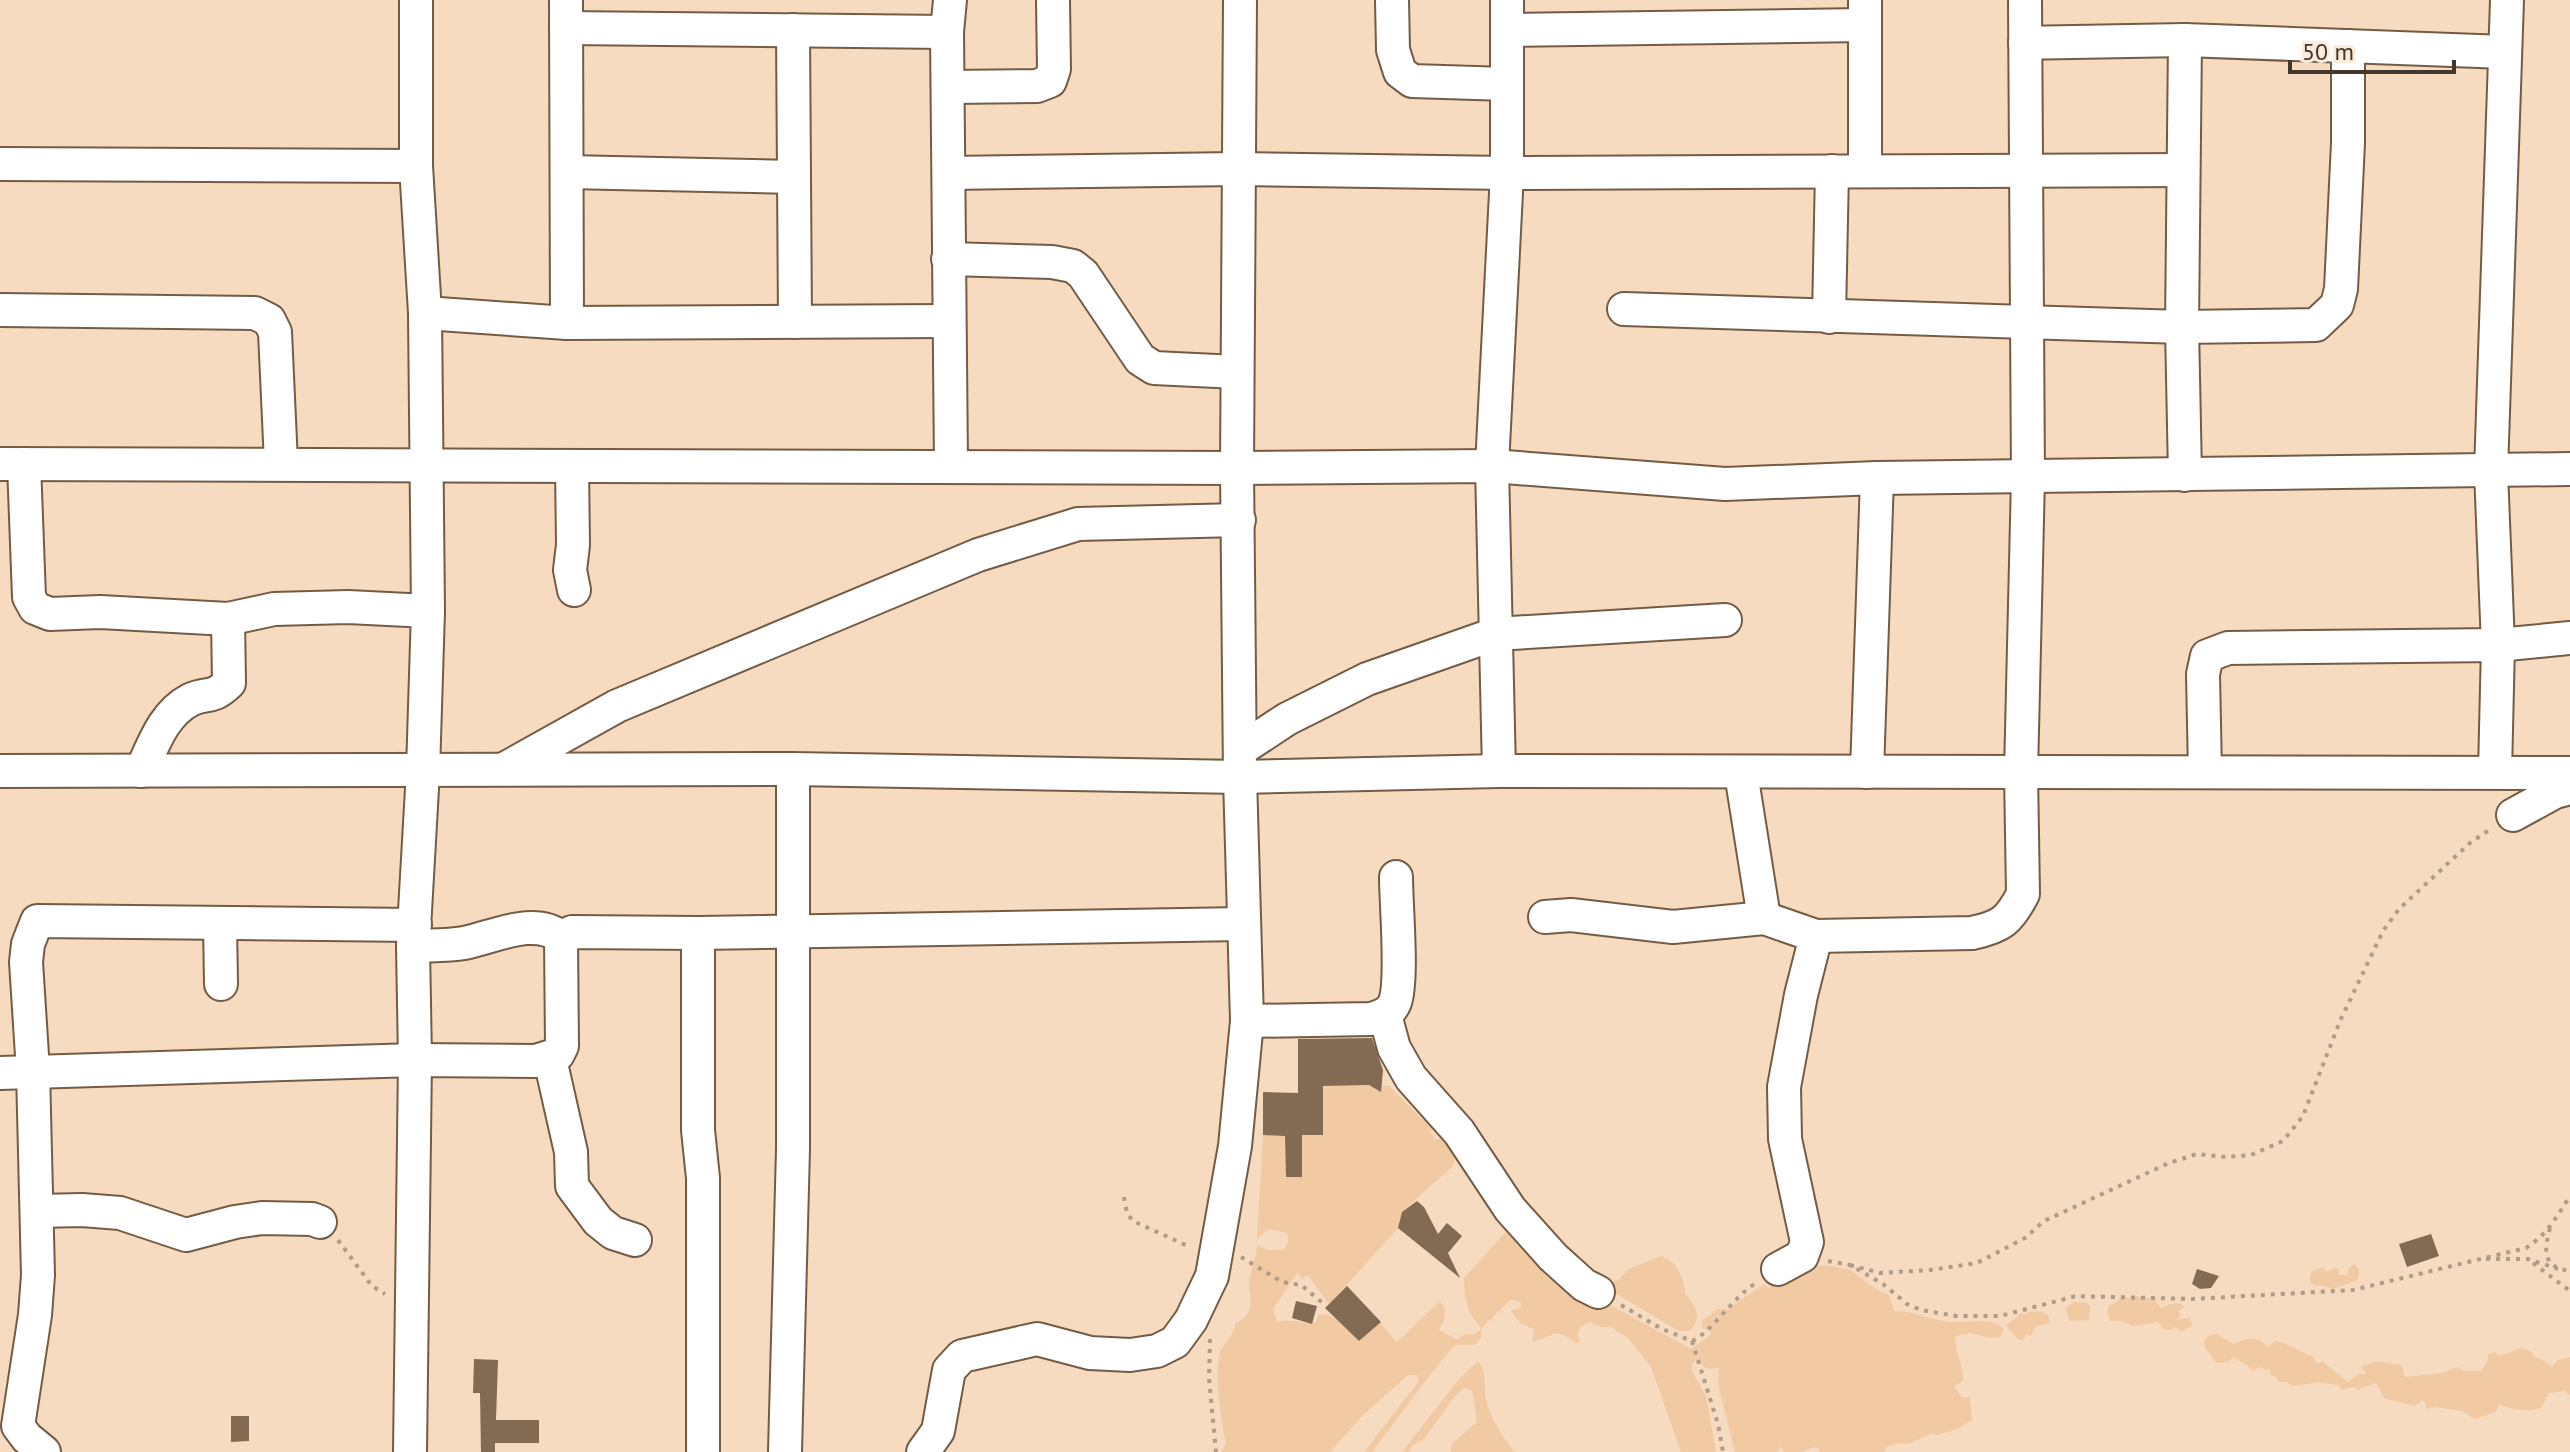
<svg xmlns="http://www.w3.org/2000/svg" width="2570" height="1452" viewBox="0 0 2570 1452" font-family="'PT Sans',sans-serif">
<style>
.green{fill:#f1caa3}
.building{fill:#826a53}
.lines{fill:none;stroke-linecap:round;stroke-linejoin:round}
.minor-casing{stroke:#735c45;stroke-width:36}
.path{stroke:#b09c88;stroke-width:4;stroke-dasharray:4 6;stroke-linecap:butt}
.minor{stroke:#fff;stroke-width:32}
</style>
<rect width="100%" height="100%" fill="#f6dbc1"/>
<g class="green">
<path d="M1369,1085L1375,1087L1388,1085L1423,1120L1435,1126L1430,1131L1435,1140L1443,1138L1455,1150L1454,1165L1402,1212L1399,1221L1401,1225L1329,1304L1308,1275L1302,1279L1297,1273L1273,1309L1277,1322C1294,1318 1303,1325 1316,1322L1319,1314C1337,1313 1347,1329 1359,1341L1379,1322L1397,1342L1440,1301C1449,1312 1444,1319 1439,1330L1458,1340L1464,1334L1473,1335L1481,1329C1480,1324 1476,1322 1473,1318C1466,1308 1464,1290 1464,1278L1511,1226L1594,1296L1691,1349L1711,1335V1332L1702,1327V1321L1718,1309H1728L1764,1284L1769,1288C1783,1271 1813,1262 1836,1267C1841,1268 1845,1269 1849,1269C1862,1278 1874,1290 1889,1295L1894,1311C1905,1309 1934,1321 1950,1322C1966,1324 1993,1315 2004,1330L2000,1337L1990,1338L1971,1333L1955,1336C1955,1353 1964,1365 1963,1381L1954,1386L1962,1398L1970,1397L1972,1420L1960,1428L1938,1435L1930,1434L1908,1444L1900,1443L1887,1447L1884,1452H1820L1818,1448L1813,1447L1803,1452H1784L1781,1446L1778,1452H1735L1718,1384L1719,1368L1708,1369L1696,1360L1692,1363V1371L1706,1396L1716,1452H1681L1651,1367L1628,1338L1611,1327H1600L1590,1322L1581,1327L1578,1333L1580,1343H1576C1554,1326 1555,1336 1532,1342L1534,1329L1520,1323L1511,1311L1521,1308V1303L1511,1299L1481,1329V1337L1475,1345H1455C1426,1378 1400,1416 1372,1452H1364L1419,1381L1417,1375H1408L1363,1415L1330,1452H1222L1226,1443C1221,1421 1214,1374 1220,1353C1224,1341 1234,1337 1235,1324C1240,1321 1247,1317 1249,1310C1252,1303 1249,1291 1249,1283C1250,1269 1257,1259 1257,1245L1268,1250H1284L1288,1242L1287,1233L1269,1229L1257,1239L1263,1135H1322L1323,1086Z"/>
<path d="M1661,1256C1675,1259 1685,1279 1685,1293C1695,1307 1704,1317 1689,1331H1679L1602,1285L1617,1281L1629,1269Z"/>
<path d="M2354,1264L2359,1269L2358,1280L2333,1289L2326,1286L2314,1285L2310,1282L2311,1272L2323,1267L2327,1273L2333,1268L2339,1269V1274L2347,1276L2349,1268Z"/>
<path d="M2136,1296L2154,1299L2161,1308C2168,1304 2178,1300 2185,1307L2178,1311L2181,1315L2177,1319L2190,1318L2192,1326L2182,1331L2175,1327L2172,1330L2164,1329L2158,1322L2133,1326L2122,1321H2110L2107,1312L2109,1305L2116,1303L2121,1297L2133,1299Z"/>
<path d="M2074,1302L2087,1303L2090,1306L2089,1320L2070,1321L2065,1308Z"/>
<path d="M2040,1311L2048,1315L2050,1323L2036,1326L2031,1336L2026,1334L2023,1340H2019L2006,1326L2021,1313L2024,1315L2028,1312Z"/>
<path d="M2217,1334L2234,1344C2247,1338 2257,1335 2267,1347L2276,1341C2290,1344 2299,1352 2313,1356L2317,1364L2322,1361L2348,1382L2359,1373L2367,1374L2361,1367C2377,1359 2385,1363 2402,1365L2405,1377L2443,1373L2457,1367L2464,1371H2481L2488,1360V1355L2494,1352L2500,1356L2522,1348L2532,1352L2534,1357L2541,1359L2552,1367L2558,1360L2570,1357V1395L2565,1391L2549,1393L2541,1408C2524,1413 2514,1410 2500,1404L2495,1412L2475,1419L2462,1411L2436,1407L2426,1409V1403L2422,1400L2415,1406L2384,1398L2376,1383L2358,1390L2354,1387L2341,1390L2338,1385L2319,1382L2292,1386L2287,1382H2279L2277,1377L2270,1375V1369L2265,1370L2261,1367L2253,1371L2243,1362L2237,1360L2235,1356L2228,1362L2217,1363L2205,1348L2204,1341L2208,1336Z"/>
<path d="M1478,1361C1488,1373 1483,1384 1486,1399C1489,1417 1503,1438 1515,1452H1451L1452,1444L1477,1422L1472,1390L1464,1388L1455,1396L1423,1440L1414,1444L1408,1452H1402L1459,1379Z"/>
</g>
<g class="building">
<path d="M1372,1038L1383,1070L1381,1092L1369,1085L1323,1086V1135H1302V1177H1286L1285,1136L1263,1135V1092L1298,1093V1039Z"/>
<path d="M1417,1201L1424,1207L1438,1234L1447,1223L1462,1236L1448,1253L1460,1278L1398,1228L1402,1212Z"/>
<path d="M2431,1234L2439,1256L2407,1267L2399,1244Z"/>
<path d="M2197,1269L2219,1276L2211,1288L2200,1289L2192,1284Z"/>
<path d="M1347,1286L1381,1322L1359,1341L1325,1308Z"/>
<path d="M1296,1301L1317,1306L1312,1324L1292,1318Z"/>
<path d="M474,1359L498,1360L496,1420H539V1443H495V1452H481L480,1393H473Z"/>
<path d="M231,1416H249V1441L231,1442Z"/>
</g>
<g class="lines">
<defs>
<g id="minor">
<path d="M566,0L567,323"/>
<path d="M950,0L947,32L951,466"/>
<path d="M1392,0L1393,50L1400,72L1412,81L1507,84"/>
<path d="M566,28L947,32"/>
<path d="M793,30L795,322"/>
<path d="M1507,30L1865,25"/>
<path d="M2025,43L2185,40L2505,52"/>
<path d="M948,87L1037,86L1050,81L1054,69L1053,0"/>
<path d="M0,164L416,166"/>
<path d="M1865,170V0"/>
<path d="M567,172L794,177"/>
<path d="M949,173L1237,169L1507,173L2183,170"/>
<path d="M948,259L1052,262L1073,266L1083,274L1140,359L1154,368L1237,372"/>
<path d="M1624,309L2182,327L2316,325L2337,305L2341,289L2348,143V46"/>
<path d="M0,310L255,313L269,320L275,332L281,463"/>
<path d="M425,313L567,323L948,321"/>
<path d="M1829,317L1832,171"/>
<path d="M0,464L1237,468L1492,466L1725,484L1877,478L2570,469"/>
<path d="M24,464L29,597L35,608L50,614L100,612L228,619L274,609L348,607L428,611"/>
<path d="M572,467L573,545L570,570L574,590"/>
<path d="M2185,475L2182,327L2185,40"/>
<path d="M1240,750L1287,719L1367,679L1495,634L1725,620"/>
<path d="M506,768L617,706L978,555L1078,524L1239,520"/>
<path d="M0,771L793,769L1240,777L1499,771L2570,773"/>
<path d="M141,771C153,746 163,714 190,700C208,691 210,701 229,683L228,619"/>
<path d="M1499,771L1492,466L1507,173V0"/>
<path d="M1867,772L1877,478"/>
<path d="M2205,772L2203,674L2207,656L2228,648L2498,645L2570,638"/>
<path d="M2495,772L2498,645L2491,471L2507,0"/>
<path d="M1741,773L1764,918"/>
<path d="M2513,815L2555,792L2570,788"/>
<path d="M1545,917L1571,915L1673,927L1764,918L1816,936L1972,933C2001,927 2009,921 2023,894L2021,773L2028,478L2025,0"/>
<path d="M220,923L221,984"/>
<path d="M698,933V1130L703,1178V1452"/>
<path d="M561,937L572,932L698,933L1243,924"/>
<path d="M413,946C430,945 447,946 464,943C494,937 534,916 561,937"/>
<path d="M1385,1015L1394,1048L1411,1078L1459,1132L1510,1209L1553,1257L1584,1285L1598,1292"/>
<path d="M1247,1021L1371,1019C1381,1016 1391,1013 1395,1002C1403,979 1396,905 1396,877"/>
<path d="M550,1059L571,1152L572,1186L598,1221L613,1233L635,1240"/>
<path d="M0,1073L415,1060L536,1061L558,1054L562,1046L561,937"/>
<path d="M37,1211L82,1210L120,1213L186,1235L235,1222L262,1218L312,1219L320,1222"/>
<path d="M1778,1269L1802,1256L1807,1242L1785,1139L1784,1087L1801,995L1816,936"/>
<path d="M44,1452L27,1438L18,1426L35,1315L38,1275L33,1071L26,962L28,944L37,921L415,925"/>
<path d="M410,1452L415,1060L413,946L423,771L428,611L425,313L416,166V0"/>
<path d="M785,1452L793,1149V769"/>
<path d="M923,1452L938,1431L949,1370L962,1356L1037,1339L1090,1353L1130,1355L1157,1351L1175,1342L1191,1320L1212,1276L1235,1146L1247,1021L1240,777L1237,468L1240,0"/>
</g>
</defs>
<use href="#minor" class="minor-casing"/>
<g class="path">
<path d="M1124,1197L1127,1213L1133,1221L1190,1247"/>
<path d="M2550,1228C2544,1251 2542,1267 2570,1271"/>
<path d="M338,1240L372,1286L385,1294"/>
<path d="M1241,1257L1282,1282L1301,1285L1324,1304"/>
<path d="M2486,1259H2528L2558,1269"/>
<path d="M1828,1261L1850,1265L1883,1284L1907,1304L1921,1310L1956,1316H2000L2076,1296L2192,1299L2353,1290L2526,1248C2547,1235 2557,1216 2570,1196"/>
<path d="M2533,1263L2570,1291"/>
<path d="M1850,1265L1880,1273L1930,1270L1977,1263L2025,1238L2044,1221L2169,1163L2197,1154L2226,1157L2251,1155L2283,1141L2303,1116L2340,1021L2383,931L2399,909L2470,843L2492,828"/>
<path d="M1621,1305L1662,1329L1692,1341C1711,1333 1733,1297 1756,1283"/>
<path d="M1210,1339L1209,1378L1216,1452"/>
<path d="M1692,1341L1718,1424L1723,1452"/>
</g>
<use href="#minor" class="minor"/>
</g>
<path d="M2290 60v12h164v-12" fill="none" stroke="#42372d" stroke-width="4"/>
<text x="2302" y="60" font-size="24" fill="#42372d" stroke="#fbebdb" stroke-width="6" paint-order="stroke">50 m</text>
</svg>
